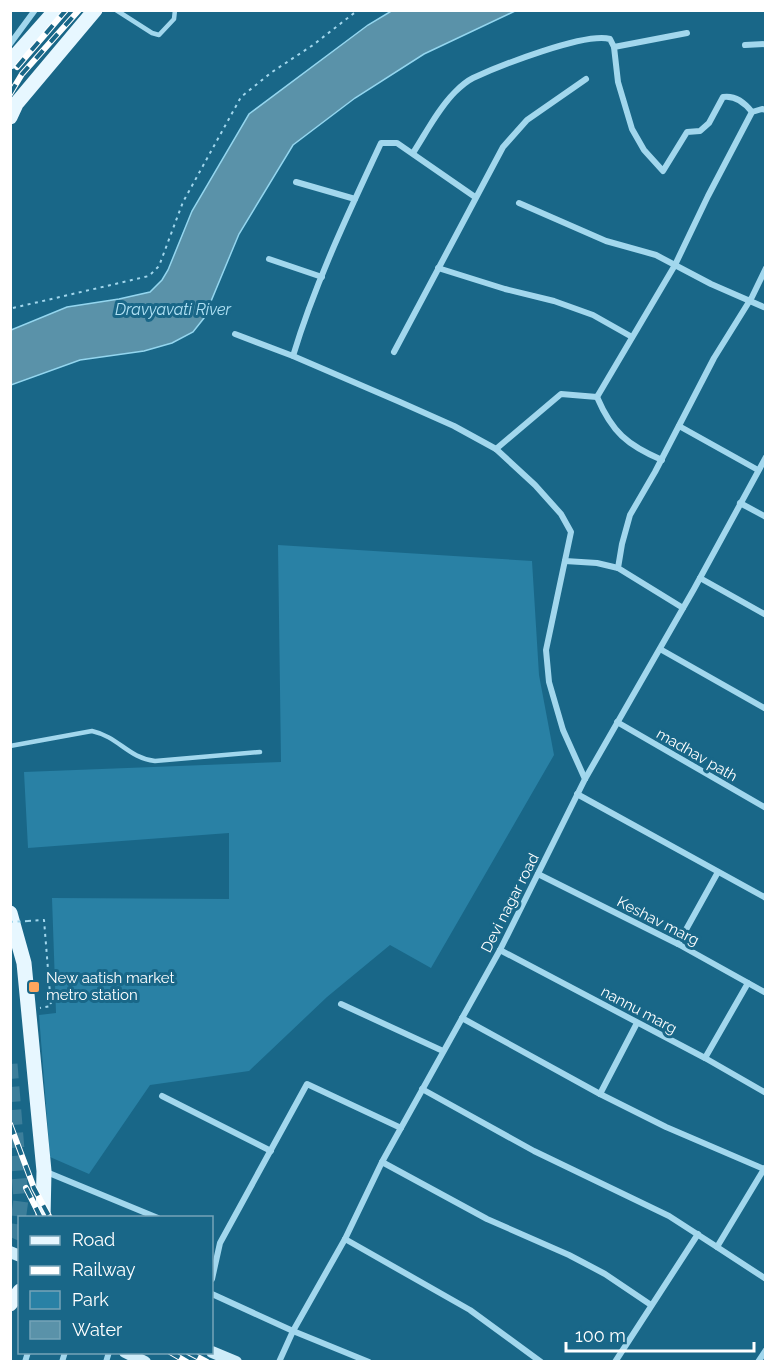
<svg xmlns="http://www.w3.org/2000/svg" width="776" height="1372" viewBox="0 0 776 1372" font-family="Raleway,sans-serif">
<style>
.green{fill:#2981a5}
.water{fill:#5a92a9;stroke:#94d6ef;stroke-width:1.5}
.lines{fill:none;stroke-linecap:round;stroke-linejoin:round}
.primary-tunnel{stroke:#3c7e9a;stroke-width:15;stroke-dasharray:15 8;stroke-linecap:butt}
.path{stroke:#a2d7ed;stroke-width:2;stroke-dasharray:3 4.5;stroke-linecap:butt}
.lane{stroke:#a2d7ed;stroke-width:4.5}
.street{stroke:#a2d7ed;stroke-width:6}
.secondary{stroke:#ceecf9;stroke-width:12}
.primary{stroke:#e7f7ff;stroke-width:15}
.rail-casing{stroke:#fff;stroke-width:6}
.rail{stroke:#196788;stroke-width:4;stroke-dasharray:11;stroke-linecap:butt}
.path-bridge{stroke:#a2d7ed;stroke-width:2;stroke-dasharray:3 4.5;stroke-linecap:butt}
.poi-dot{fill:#ffa65d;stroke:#196788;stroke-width:2}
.labels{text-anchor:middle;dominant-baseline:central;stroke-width:6;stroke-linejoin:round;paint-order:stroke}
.street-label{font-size:15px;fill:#fff;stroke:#196788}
.poi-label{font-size:15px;fill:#fff;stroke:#196788;text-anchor:start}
.water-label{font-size:16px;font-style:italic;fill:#b1e2f5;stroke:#196788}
</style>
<rect width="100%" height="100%" fill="#196788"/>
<path class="green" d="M278,545L532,561L539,675L554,755L431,968L390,945L327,997L249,1071L150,1085L89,1174L50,1157L39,1015L56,1013L52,898L229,899V833L28,848L24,772L281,762Z"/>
<path class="water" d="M393,10L515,11L424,54L355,98L293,145L239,234L204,318L193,332L172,343L144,351L80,360L11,385V330L67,307L119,299L150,292L162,280L168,270L192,211L249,114L368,25Z"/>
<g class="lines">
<path class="primary-tunnel" d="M10,1064L21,1199L16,1236L10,1250"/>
<g class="path">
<path d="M13,308L149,276L159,266L183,202L241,97L272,72L313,45L358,10"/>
<path d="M28,921L44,920L51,1006L40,1008"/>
</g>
<g class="lane">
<path d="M116,10L152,33L159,35L174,19L175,10"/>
<path d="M10,746L92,731C119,737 128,758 155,761L260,752"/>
</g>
<g class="street">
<path d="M10,44L35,10"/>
<path d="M745,45L766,44"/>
<path d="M614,47L687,33"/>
<path d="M413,153C426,133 438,109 455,92C460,87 467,81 473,78C499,66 585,32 610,39L614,47L618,82L632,129L644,150L663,171L687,132L700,131L709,123L723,97C736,95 745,103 752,112"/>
<path d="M296,182L355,199"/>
<path d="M519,203L606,241L656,255L711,284L766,308"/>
<path d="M269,259L322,277"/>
<path d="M438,268L505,289L554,301L593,315L632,337"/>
<path d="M235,334L293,356L400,402L454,426L496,449L535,485L561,514L571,532L546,650L549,682L563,730L585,779"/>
<path d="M394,352L503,147L527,120L586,79"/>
<path d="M293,356C315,283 349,212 381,143H397L475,197"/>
<path d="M597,397C612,432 627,445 662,460"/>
<path d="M679,426L758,470"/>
<path d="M496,449L561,394L597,397L675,265L708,196L752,112L762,109L766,110"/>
<path d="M740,503L766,517"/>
<path d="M565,561L597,563L618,568"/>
<path d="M700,578L766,615"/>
<path d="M683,608L618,568L622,544L630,515L655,472L714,358L752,297L766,268"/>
<path d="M660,649L766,709"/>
<path d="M617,722L766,808"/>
<path d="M577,794L766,898"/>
<path d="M538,874L678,944L766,993"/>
<path d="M678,944L718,872"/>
<path d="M500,950L705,1058L766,1093"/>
<path d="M341,1004L443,1051"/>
<path d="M462,1018L600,1094L666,1127L764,1169L766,1167"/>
<path d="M705,1058L748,983"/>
<path d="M422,1089L534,1151L669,1216L717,1247L764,1169"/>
<path d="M600,1094L637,1023"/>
<path d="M162,1096L271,1151"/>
<path d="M382,1162L487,1219L569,1255L605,1274L651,1305"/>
<path d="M44,1171L158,1218"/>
<path d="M345,1239L470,1310L541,1362"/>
<path d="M717,1247L766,1279"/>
<path d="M212,1279L220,1243L307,1084L401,1128"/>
<path d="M212,1294L293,1331L369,1362"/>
<path d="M25,1362L28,1352"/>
<path d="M62,1362L65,1352"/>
<path d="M106,1362L109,1352"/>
<path d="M279,1362L293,1331L345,1239L382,1162L500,950L585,779L694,589L766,457"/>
<path d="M615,1362L698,1234"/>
<path d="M758,1362L766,1350"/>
</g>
<g class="secondary">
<path d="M10,1252L20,1256"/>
<path d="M125,1352L145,1362"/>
<path d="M212,1352L236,1362"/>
</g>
<g class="primary">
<path d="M10,62L56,10"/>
<path d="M10,117L16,104L95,10"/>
<path d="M10,913L24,963L44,1171L43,1218"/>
<path d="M10,1304L20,1291"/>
</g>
<defs>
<g id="rail">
<path d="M17,67L66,10"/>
<path d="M10,94L22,74L79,10"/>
<path d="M10,1124L34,1188L50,1218"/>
<path d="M26,1188L41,1218"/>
<path d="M170,1352L187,1362"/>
<path d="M188,1352L207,1362"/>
</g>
</defs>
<use href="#rail" class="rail-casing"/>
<use href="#rail" class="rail"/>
<path class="path-bridge" d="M10,922L28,921"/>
</g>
<rect class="poi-dot" x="28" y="981" width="12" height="12" rx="3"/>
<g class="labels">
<g class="street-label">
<text transform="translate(697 755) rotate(30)">madhav path</text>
<text transform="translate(510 903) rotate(-63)">Devi nagar road</text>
<text transform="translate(658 921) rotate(27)">Keshav marg</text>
<text transform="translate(639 1010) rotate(28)">nannu marg</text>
</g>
<g class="poi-label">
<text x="46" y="978">New aatish market<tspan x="46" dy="17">metro station</tspan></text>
</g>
<g class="water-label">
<text x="173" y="309">Dravyavati River</text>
</g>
</g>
<rect width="776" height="1372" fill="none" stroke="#ffffff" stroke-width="24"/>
<rect x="18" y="1216" width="195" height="138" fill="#196788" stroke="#75a4b8" stroke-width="1.5"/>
<rect x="30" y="1236" width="30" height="9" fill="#e7f7ff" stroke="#75a4b8" stroke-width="1.5"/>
<text x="72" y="1246" font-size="18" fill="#ffffff">Road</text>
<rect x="30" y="1266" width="30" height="9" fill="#ffffff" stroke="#75a4b8" stroke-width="1.5"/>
<text x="72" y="1276" font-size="18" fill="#ffffff">Railway</text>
<rect x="30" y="1291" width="30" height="18" fill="#2981a5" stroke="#75a4b8" stroke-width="1.5"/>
<text x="72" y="1306" font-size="18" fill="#ffffff">Park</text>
<rect x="30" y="1321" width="30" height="18" fill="#5a92a9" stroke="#75a4b8" stroke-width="1.5"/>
<text x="72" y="1336" font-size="18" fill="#ffffff">Water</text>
<path d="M566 1342v9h188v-9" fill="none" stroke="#ffffff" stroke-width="3"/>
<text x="575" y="1342" font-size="18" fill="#ffffff" stroke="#196788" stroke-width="4.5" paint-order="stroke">100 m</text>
</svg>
